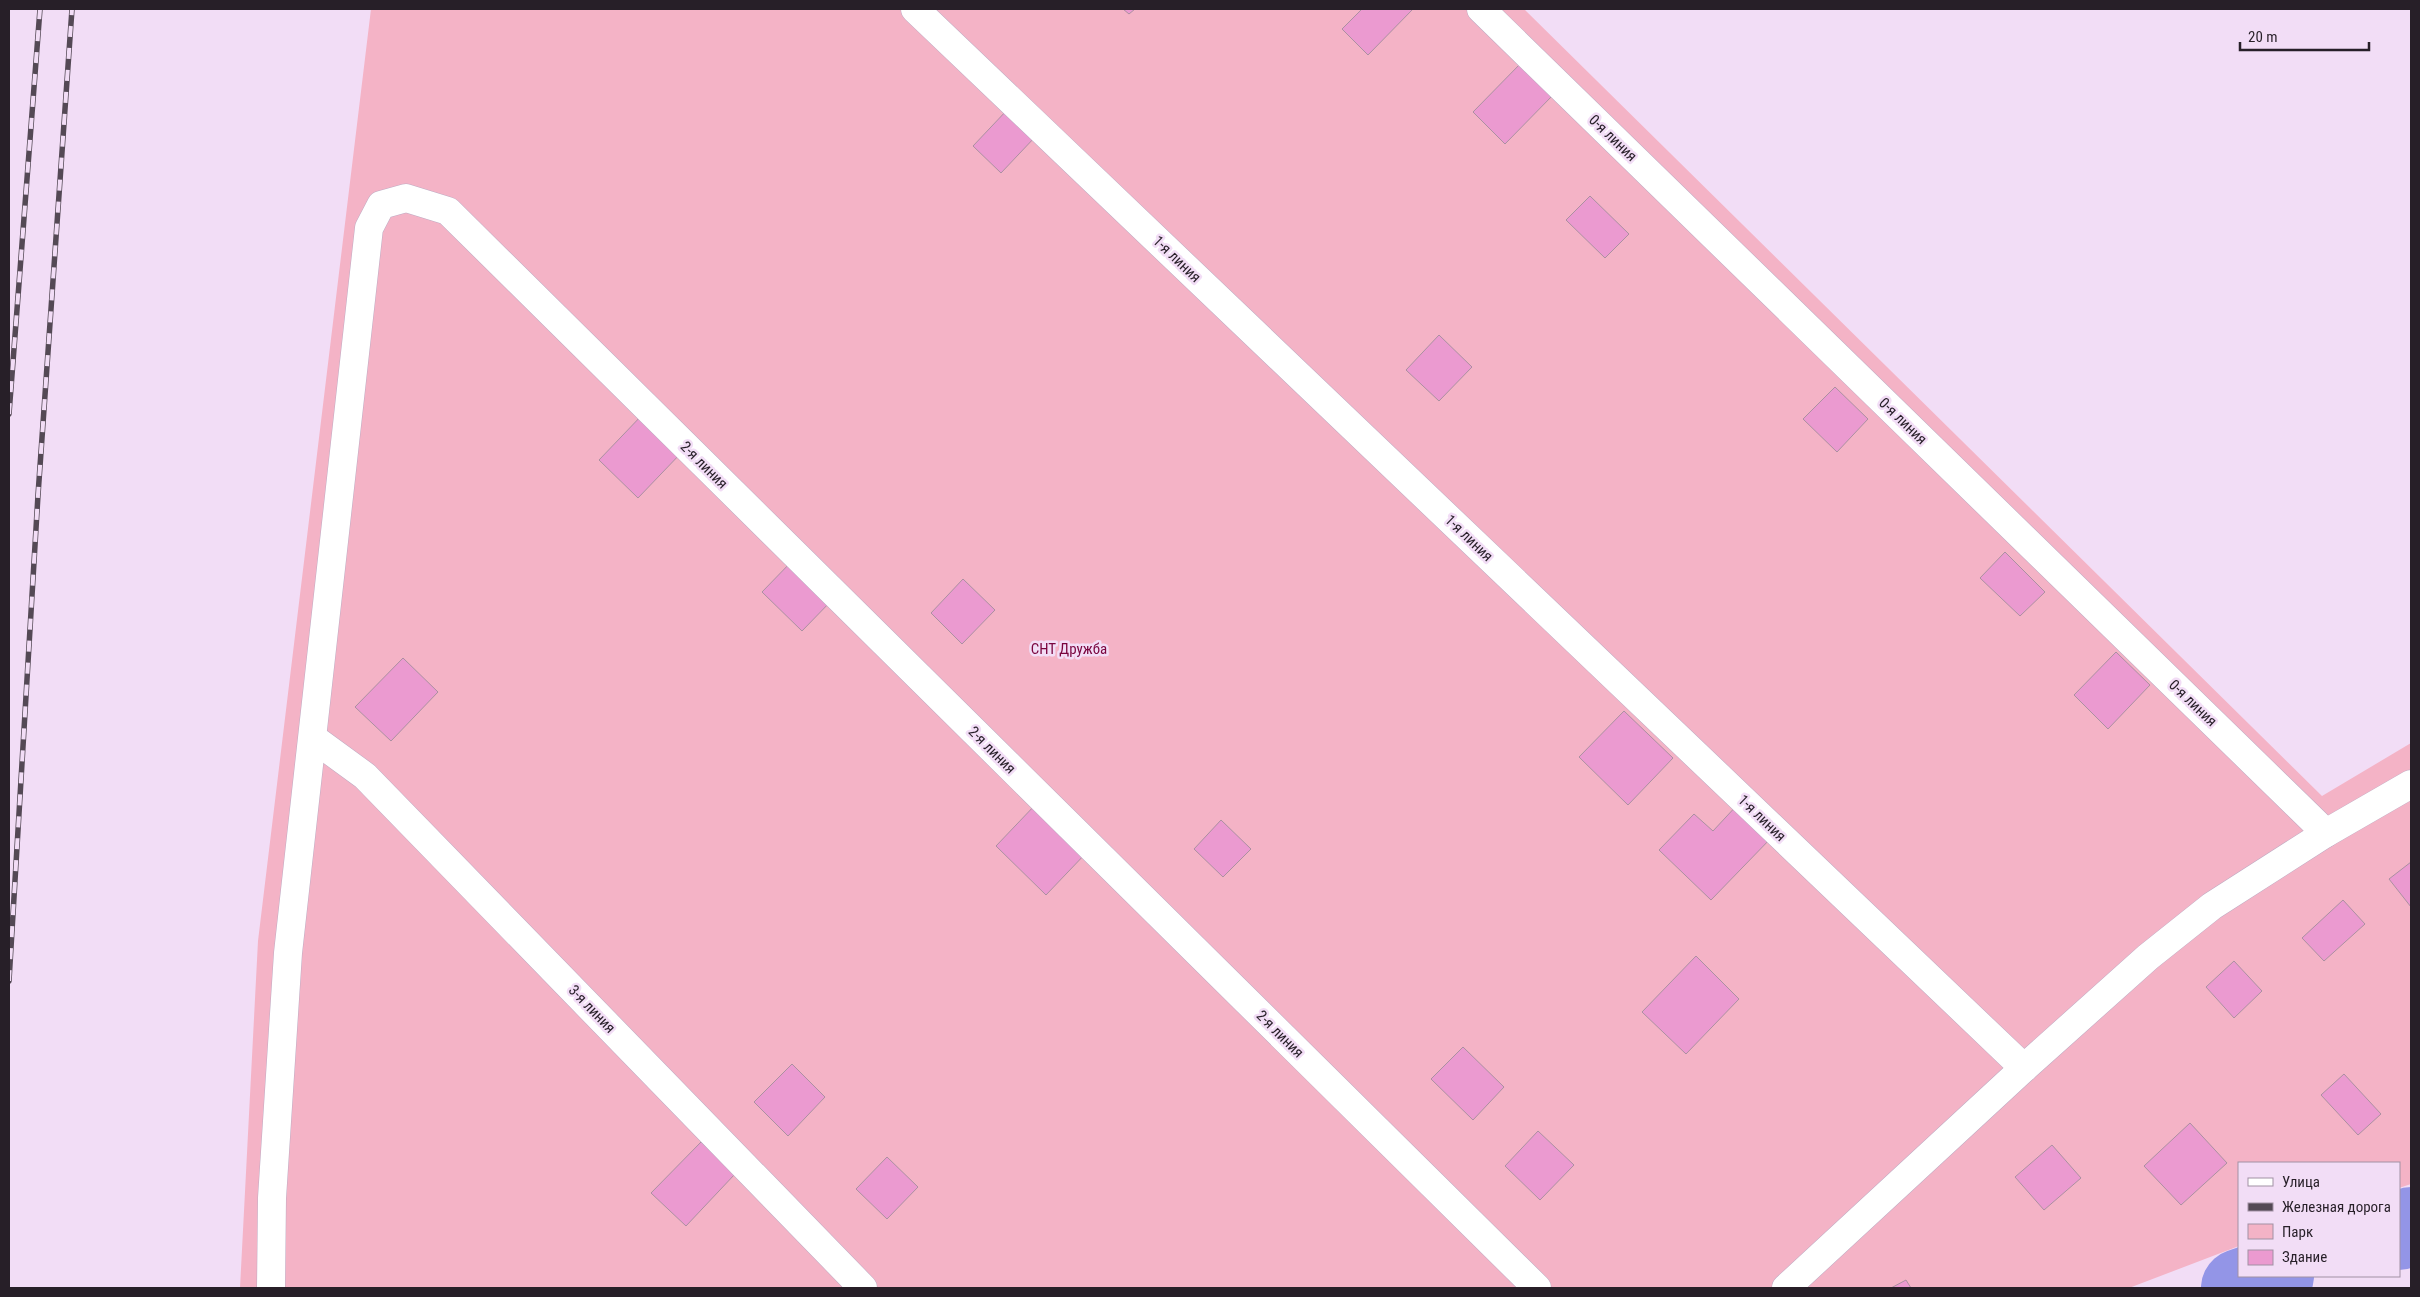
<svg xmlns="http://www.w3.org/2000/svg" width="2420" height="1297" viewBox="0 0 2420 1297" font-family="'Roboto Condensed',sans-serif">
<style>
.green{fill:#f4b3c6}
.lines{fill:none;stroke-linecap:round;stroke-linejoin:round}
.river{stroke:#9395e7;stroke-width:78}
.building{fill:#eb9ad0;stroke:#ab90a1}
.street-casing{stroke:#bfabc3;stroke-width:29}
.street{stroke:#fff;stroke-width:28}
.rail-casing{stroke:#544955;stroke-width:5.5}
.rail{stroke:#f2ddf6;stroke-width:4;stroke-dasharray:11;stroke-linecap:butt}
.labels{text-anchor:middle;dominant-baseline:central;stroke-width:5;stroke-linejoin:round;paint-order:stroke}
.street-label{font-size:15px;fill:#271f28;stroke:#f2ddf6}
.park-label{font-size:15px;fill:#79043e;stroke:#f2ddf6}
</style>
<rect width="100%" height="100%" fill="#f2ddf6"/>
<path class="green" d="M371,9H1524L2322,796L2411,743V1184L2399,1188V1163H2239V1246L2129,1288H240L258,941Z"/>
<g class="lines">
<g class="river">
<path d="M2399,1231L2411,1226"/>
<path d="M2240,1288L2275,1276"/>
</g>
</g>
<g class="building">
<path d="M1123,9H1135L1129,14Z"/>
<path d="M1362,9H1413L1368,55L1342,29Z"/>
<path d="M1522,62L1554,94L1505,144L1473,112Z"/>
<path d="M1008,109L1036,136L1001,173L973,146Z"/>
<path d="M1590,196L1629,234L1605,258L1566,220Z"/>
<path d="M1439,335L1472,367L1439,401L1406,370Z"/>
<path d="M1835,387L1868,419L1837,452L1803,419Z"/>
<path d="M644,413L683,451L638,498L599,460Z"/>
<path d="M2005,552L2045,592L2020,616L1980,578Z"/>
<path d="M794,559L834,598L802,631L762,592Z"/>
<path d="M963,579L995,610L962,644L931,613Z"/>
<path d="M2116,652L2150,685L2108,729L2074,695Z"/>
<path d="M403,658L438,692L391,741L355,707Z"/>
<path d="M1624,711L1673,758L1628,805L1579,757Z"/>
<path d="M1037,803L1088,851L1046,895L996,846Z"/>
<path d="M1739,803L1773,836L1711,900L1659,850L1694,814L1713,831Z"/>
<path d="M1221,820L1251,849L1223,877L1194,849Z"/>
<path d="M2411,862V907L2389,879Z"/>
<path d="M2343,900L2365,924L2324,961L2302,938Z"/>
<path d="M1696,956L1739,999L1686,1054L1642,1012Z"/>
<path d="M2234,961L2262,991L2234,1018L2206,987Z"/>
<path d="M1463,1047L1504,1087L1473,1120L1431,1079Z"/>
<path d="M792,1064L825,1097L788,1136L754,1102Z"/>
<path d="M2344,1074L2381,1114L2358,1135L2321,1095Z"/>
<path d="M2190,1123L2227,1163L2181,1205L2144,1166Z"/>
<path d="M1538,1131L1574,1165L1540,1200L1505,1166Z"/>
<path d="M701,1142L735,1174L686,1226L651,1193Z"/>
<path d="M2052,1145L2081,1178L2044,1210L2015,1177Z"/>
<path d="M887,1157L918,1187L887,1219L856,1189Z"/>
<path d="M1906,1280L1911,1288H1891Z"/>
</g>
<g class="lines">
<defs>
<g id="street">
<path d="M915,9L2024,1068"/>
<path d="M1481,9L2326,833"/>
<path d="M313,738L365,776L863,1288"/>
<path d="M271,1288L272,1198L288,953L369,228L381,205L406,198L448,211L1537,1288"/>
<path d="M1786,1288L2024,1068L2148,957L2212,906L2326,833L2411,784"/>
</g>
</defs>
<use href="#street" class="street-casing"/>
<use href="#street" class="street"/>
<defs>
<g id="rail">
<path d="M9,414L40,9"/>
<path d="M9,981L38,495L72,9"/>
</g>
</defs>
<use href="#rail" class="rail-casing"/>
<use href="#rail" class="rail"/>
</g>
<g class="labels">
<g class="street-label">
<text transform="translate(1613 138) rotate(44)">0-я линия</text>
<text transform="translate(1177 259) rotate(44)">1-я линия</text>
<text transform="translate(1903 421) rotate(44)">0-я линия</text>
<text transform="translate(704 465) rotate(45)">2-я линия</text>
<text transform="translate(1469 538) rotate(44)">1-я линия</text>
<text transform="translate(2193 703) rotate(44)">0-я линия</text>
<text transform="translate(992 750) rotate(45)">2-я линия</text>
<text transform="translate(1762 818) rotate(44)">1-я линия</text>
<text transform="translate(592 1009) rotate(46)">3-я линия</text>
<text transform="translate(1280 1034) rotate(45)">2-я линия</text>
</g>
<g class="park-label">
<text x="1069" y="649">СНТ Дружба</text>
</g>
</g>
<rect width="2420" height="1297" fill="none" stroke="#271f28" stroke-width="20"/>
<rect x="2238" y="1162" width="162" height="115" fill="#f2ddf6" stroke="#a191a4"/>
<rect x="2248" y="1178" width="25" height="8" fill="#ffffff" stroke="#a191a4"/>
<text x="2282" y="1187" font-size="15" fill="#271f28">Улица</text>
<rect x="2248" y="1203" width="25" height="8" fill="#544955" stroke="#a191a4"/>
<text x="2282" y="1212" font-size="15" fill="#271f28">Железная дорога</text>
<rect x="2248" y="1224" width="25" height="15" fill="#f4b3c6" stroke="#a191a4"/>
<text x="2282" y="1237" font-size="15" fill="#271f28">Парк</text>
<rect x="2248" y="1250" width="25" height="15" fill="#eb9ad0" stroke="#a191a4"/>
<text x="2282" y="1262" font-size="15" fill="#271f28">Здание</text>
<path d="M2240 42v8h129v-8" fill="none" stroke="#271f28" stroke-width="2.5"/>
<text x="2248" y="42" font-size="15" fill="#271f28" stroke="#f2ddf6" stroke-width="4" paint-order="stroke">20 m</text>
</svg>
